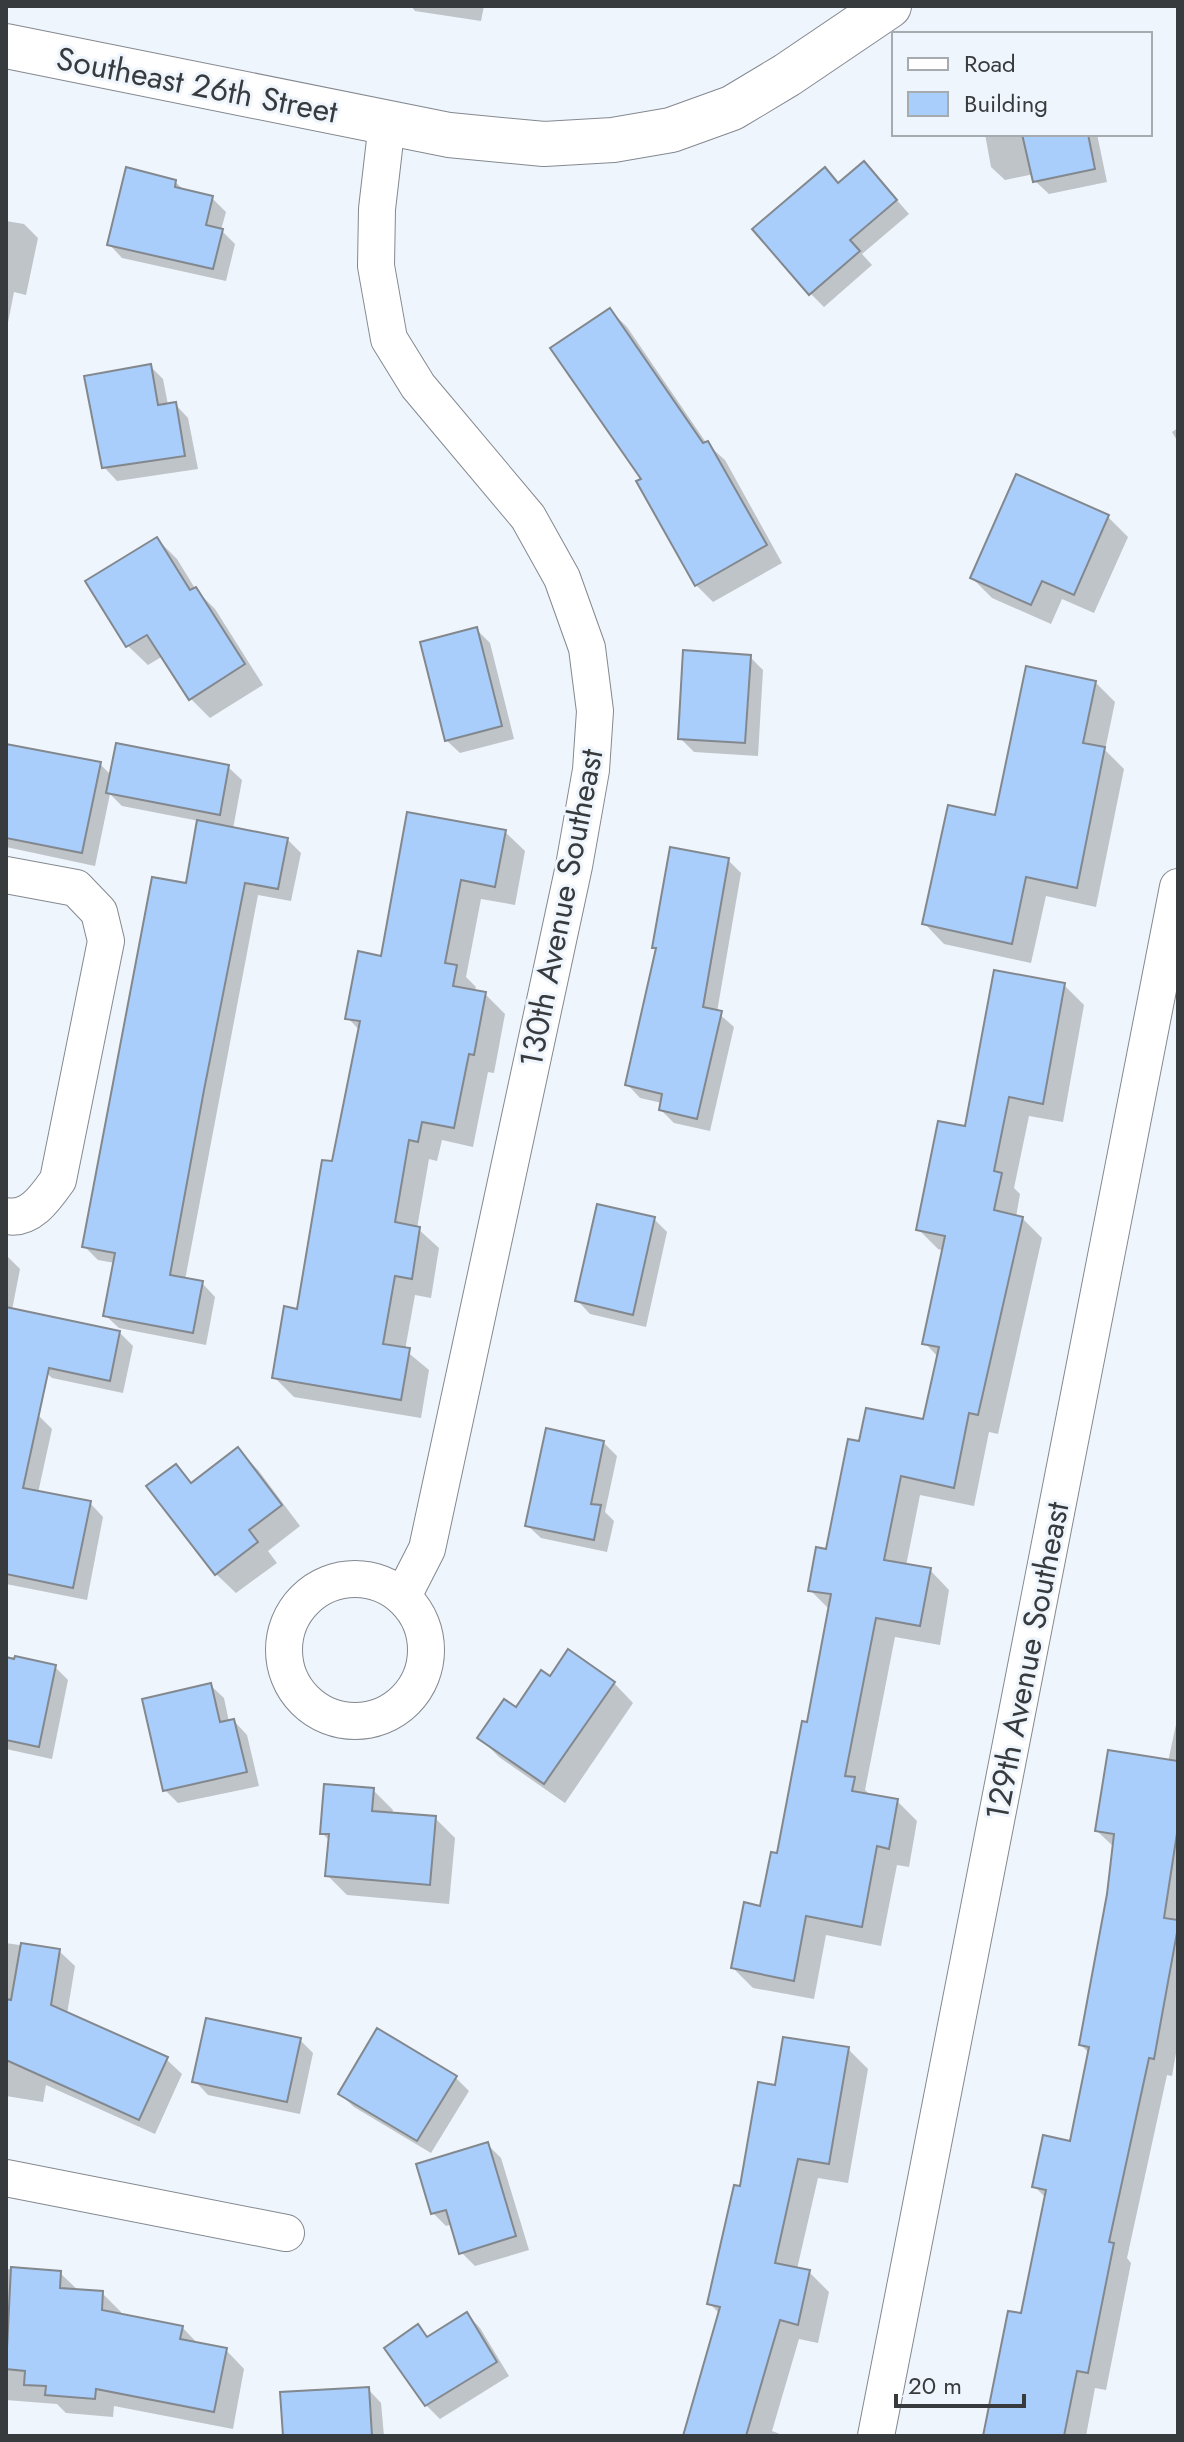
<svg xmlns="http://www.w3.org/2000/svg" width="1184" height="2442" viewBox="0 0 1184 2442" font-family="Jost,sans-serif">
<style>
.shadow{fill:#0003}
.building{fill:#a9cefb;stroke:#83888e;stroke-width:2}
.lines{fill:none;stroke-linecap:round;stroke-linejoin:round}
.street-casing{stroke:#848990;stroke-width:38}
.secondary-casing{stroke:#848990;stroke-width:46}
.street{stroke:#fff;stroke-width:36}
.secondary{stroke:#fff;stroke-width:44}
.labels{text-anchor:middle;dominant-baseline:central;stroke-width:6;stroke-linejoin:round;paint-order:stroke}
.street-label{font-size:32px;fill:#383b3d;stroke:#eff5fc}
</style>
<rect width="100%" height="100%" fill="#eff5fc"/>
<g class="shadow">
<path d="M411,6H484L481,21L415,11Z"/>
<path d="M985,134H1097L1107,182L1049,194L1035,181L1034,174L1005,180L991,167Z"/>
<path d="M877,177L909,214L862,254L872,265L824,307L810,293L839,185Z"/>
<path d="M175,182L185,191L212,198L226,212L221,230L235,244L226,281L122,258L109,244Z"/>
<path d="M6,221L24,224L38,238L26,295L14,292L6,333Z"/>
<path d="M610,310L627,327L707,444L725,460L782,563L713,602L696,585L643,479Z"/>
<path d="M150,366L163,379L168,405L175,404L188,418L198,469L117,481L104,467Z"/>
<path d="M1178,428V442L1172,432Z"/>
<path d="M1108,517L1128,537L1094,613L1062,599L1051,624L992,598L972,578Z"/>
<path d="M157,539L177,559L196,590L215,609L263,685L210,718L191,699L163,656L148,665L128,646Z"/>
<path d="M476,629L490,643L514,739L460,753L446,740Z"/>
<path d="M750,657L763,670L758,756L694,752L680,738Z"/>
<path d="M1095,682L1115,702L1105,750L1124,769L1096,907L1046,896L1031,963L944,944L925,924Z"/>
<path d="M6,744L100,764L111,775L228,767L242,780L233,829L287,839L301,853L291,901L258,895L185,1280L202,1283L215,1297L206,1345L119,1328L105,1315L115,1263L98,1260L84,1246L187,885L199,821L122,806L110,794L95,866L6,847Z"/>
<path d="M505,832L525,851L515,905L481,899L466,977L476,987L474,992L485,994L505,1014L494,1073L488,1072L473,1147L442,1140L437,1161L429,1159L417,1228L439,1248L431,1298L415,1295L405,1350L429,1370L421,1418L294,1397L274,1377L298,1311L333,1164L360,1031L348,1018L382,958Z"/>
<path d="M728,860L741,873L717,1012L734,1027L710,1131L674,1123L661,1110L662,1103L640,1098L627,1084L657,950L654,947Z"/>
<path d="M1064,985L1084,1005L1063,1122L1029,1116L1014,1188L1020,1194L1016,1217L1022,1218L1042,1238L998,1434L989,1432L974,1506L920,1495L906,1566L930,1570L949,1590L940,1645L895,1637L865,1790L871,1796L897,1801L917,1821L909,1867L897,1865L881,1946L826,1935L814,1999L753,1988L733,1968L762,1908L779,1855L809,1724L830,1610L810,1590L828,1551L860,1444L925,1422L938,1357L925,1343L944,1251L938,1249L918,1229L967,1129Z"/>
<path d="M654,1219L667,1232L646,1327L590,1314L577,1300Z"/>
<path d="M6,1255L20,1269L12,1310L119,1332L133,1346L123,1393L52,1378L40,1367L6,1360Z"/>
<path d="M6,1410L38,1415L52,1429L38,1493L90,1503L103,1517L87,1600L6,1584Z"/>
<path d="M603,1442L617,1456L605,1512L614,1521L607,1552L541,1538L527,1525Z"/>
<path d="M238,1450L258,1470L300,1526L268,1551L277,1563L236,1593L216,1574L175,1467L193,1484Z"/>
<path d="M6,1656L55,1667L68,1680L52,1759L6,1749Z"/>
<path d="M551,1678L614,1683L633,1703L565,1803L499,1757L480,1738L517,1710Z"/>
<path d="M210,1685L224,1698L229,1722L234,1721L247,1735L259,1786L178,1803L165,1790Z"/>
<path d="M1178,1715V2042L1172,2076L1167,2075L1127,2258L1131,2263L1106,2390L1095,2388L1086,2436H985L1022,2316L1046,2198L1034,2186L1071,2143L1090,2054L1081,2045L1109,1894L1114,1847L1097,1831L1168,1762Z"/>
<path d="M373,1790L393,1810L392,1814L435,1818L455,1838L449,1904L347,1895L327,1875L330,1841L322,1833Z"/>
<path d="M6,1943L59,1951L75,1966L67,2014L166,2059L182,2074L155,2134L46,2085L43,2102L6,2096Z"/>
<path d="M300,2040L313,2053L300,2114L208,2095L195,2081Z"/>
<path d="M848,2049L868,2069L848,2183L818,2178L797,2269L809,2272L829,2292L818,2343L799,2339L772,2431L785,2436H685L720,2314L709,2303L742,2188L777,2088Z"/>
<path d="M455,2077L469,2091L431,2153L354,2107L340,2094Z"/>
<path d="M487,2144L501,2158L529,2250L475,2266L461,2252L453,2224L446,2226L433,2213Z"/>
<path d="M6,2269L60,2273L79,2291L102,2293L121,2312V2316L182,2327L199,2345L226,2350L244,2369L233,2429L114,2406L113,2417L66,2413L57,2404L6,2400Z"/>
<path d="M467,2314L480,2328L509,2376L440,2419L426,2405L418,2327L429,2338Z"/>
<path d="M368,2389L381,2403L384,2436H286Z"/>
</g>
<g class="building">
<path d="M1022,134H1088L1095,169L1033,182Z"/>
<path d="M864,161L897,200L850,240L860,251L809,295L752,229L825,167L838,183Z"/>
<path d="M126,167L176,180L175,187L213,196L206,225L223,229L213,269L107,245Z"/>
<path d="M610,308L703,443L708,441L767,545L695,586L636,481L641,479L550,348Z"/>
<path d="M151,364L158,405L176,402L185,456L102,468L84,376Z"/>
<path d="M1016,474L1109,515L1074,595L1042,581L1031,605L970,578Z"/>
<path d="M157,537L190,590L196,587L245,664L189,700L147,635L126,647L85,581Z"/>
<path d="M477,627L502,726L445,741L420,642Z"/>
<path d="M683,650L751,655L745,743L678,739Z"/>
<path d="M1026,666L1096,681L1083,743L1105,747L1077,888L1026,877L1012,944L922,924L948,805L995,815Z"/>
<path d="M116,743L229,765L220,815L106,793Z"/>
<path d="M6,744L101,762L82,853L6,838Z"/>
<path d="M407,812L506,830L495,887L461,880L445,963L457,965L453,986L486,992L474,1055L469,1054L454,1128L422,1122L418,1142L409,1140L395,1222L420,1227L412,1279L395,1276L383,1344L410,1348L401,1400L272,1378L284,1306L297,1309L322,1160L332,1161L360,1021L345,1019L358,951L381,956Z"/>
<path d="M197,820L288,838L278,889L245,883L204,1090L170,1275L203,1281L193,1333L103,1316L115,1253L82,1247L152,877L186,883Z"/>
<path d="M670,847L729,858L703,1007L722,1011L697,1119L659,1110L662,1094L625,1085L656,948H652Z"/>
<path d="M994,970L1065,983L1043,1104L1009,1097L994,1171L1002,1173L994,1210L1023,1217L978,1415L969,1413L954,1488L901,1476L884,1560L931,1568L920,1626L876,1618L845,1776L855,1777L852,1791L898,1799L889,1849L877,1846L862,1927L806,1916L794,1981L731,1968L744,1902L760,1906L771,1852L777,1853L802,1721L807,1722L831,1594L808,1591L816,1547L826,1549L848,1439L859,1441L866,1408L923,1419L939,1347L922,1344L945,1236L916,1230L938,1121L965,1126Z"/>
<path d="M597,1204L655,1217L633,1315L575,1301Z"/>
<path d="M6,1307L120,1331L110,1381L49,1368L23,1488L91,1501L73,1588L6,1574Z"/>
<path d="M546,1428L604,1441L591,1504L601,1505L594,1540L525,1526Z"/>
<path d="M238,1447L282,1505L249,1530L258,1542L215,1575L146,1486L176,1464L191,1483Z"/>
<path d="M568,1649L615,1682L544,1784L477,1738L504,1699L516,1707L541,1670L550,1676Z"/>
<path d="M15,1656L56,1665L39,1747L6,1740V1657L14,1659Z"/>
<path d="M211,1683L220,1722L234,1719L247,1772L163,1791L142,1699Z"/>
<path d="M1108,1750L1178,1761V1827L1164,1918L1178,1920V1927L1154,2059L1149,2058L1109,2242L1114,2243L1088,2373L1077,2371L1064,2436H983L1008,2311L1021,2313L1046,2190L1032,2187L1043,2135L1070,2141L1089,2047L1079,2045L1107,1894L1114,1834L1095,1831Z"/>
<path d="M324,1784L374,1788L372,1811L436,1816L430,1885L325,1876L329,1834H320Z"/>
<path d="M21,1943L60,1949L51,2005L168,2057L139,2120L6,2060V1999L11,2000Z"/>
<path d="M206,2018L301,2038L287,2102L192,2082Z"/>
<path d="M377,2028L457,2076L417,2141L338,2094Z"/>
<path d="M783,2037L849,2047L829,2164L798,2159L775,2263L810,2270L798,2325L780,2320L746,2436H683L720,2307L707,2304L734,2185L740,2186L758,2082L775,2085Z"/>
<path d="M488,2142L516,2236L459,2254L446,2210L431,2214L416,2164Z"/>
<path d="M11,2267L61,2271L60,2288L103,2291L102,2310L183,2326L180,2339L227,2348L214,2412L96,2389L95,2399L45,2395L46,2386L24,2385L25,2371L6,2369Z"/>
<path d="M467,2312L497,2362L425,2406L384,2348L418,2324L427,2337Z"/>
<path d="M369,2387L372,2436H283L280,2392Z"/>
</g>
<g class="lines">
<defs>
<g id="street">
<path d="M387,123L377,209L376,266L389,339L418,386L528,517L562,578L587,648L595,711L591,770L574,866L427,1549L403,1596"/>
<path d="M6,875L76,888L99,912L106,941L58,1180C46,1197 30,1221 6,1216"/>
<circle cx="355" cy="1650" r="71"/>
<path d="M6,2178L286,2233"/>
<path d="M876,2436L1178,887"/>
</g>
<path id="secondary" d="M6,46L449,135L544,144L613,140L671,130L732,108L787,75L889,6"/>
</defs>
<use href="#street" class="street-casing"/>
<use href="#secondary" class="secondary-casing"/>
<use href="#street" class="street"/>
<use href="#secondary" class="secondary"/>
</g>
<g class="labels">
<g class="street-label">
<text transform="translate(197 85) rotate(11)">Southeast 26th Street</text>
<text transform="translate(561 908) rotate(-79)">130th Avenue Southeast</text>
<text transform="translate(1027 1661) rotate(-79)">129th Avenue Southeast</text>
</g>
</g>
<rect width="1184" height="2442" fill="none" stroke="#383b3d" stroke-width="16"/>
<rect x="892" y="32" width="260" height="104" fill="#eff5fc" stroke="#a6abb0" stroke-width="2"/>
<rect x="908" y="58" width="40" height="12" fill="#ffffff" stroke="#a6abb0" stroke-width="2"/>
<text x="964" y="72" font-size="24" fill="#383b3d">Road</text>
<rect x="908" y="92" width="40" height="24" fill="#a9cefb" stroke="#a6abb0" stroke-width="2"/>
<text x="964" y="112" font-size="24" fill="#383b3d">Building</text>
<path d="M896 2394v12h128v-12" fill="none" stroke="#383b3d" stroke-width="4"/>
<text x="908" y="2394" font-size="24" fill="#383b3d" stroke="#eff5fc" stroke-width="6" paint-order="stroke">20 m</text>
</svg>
